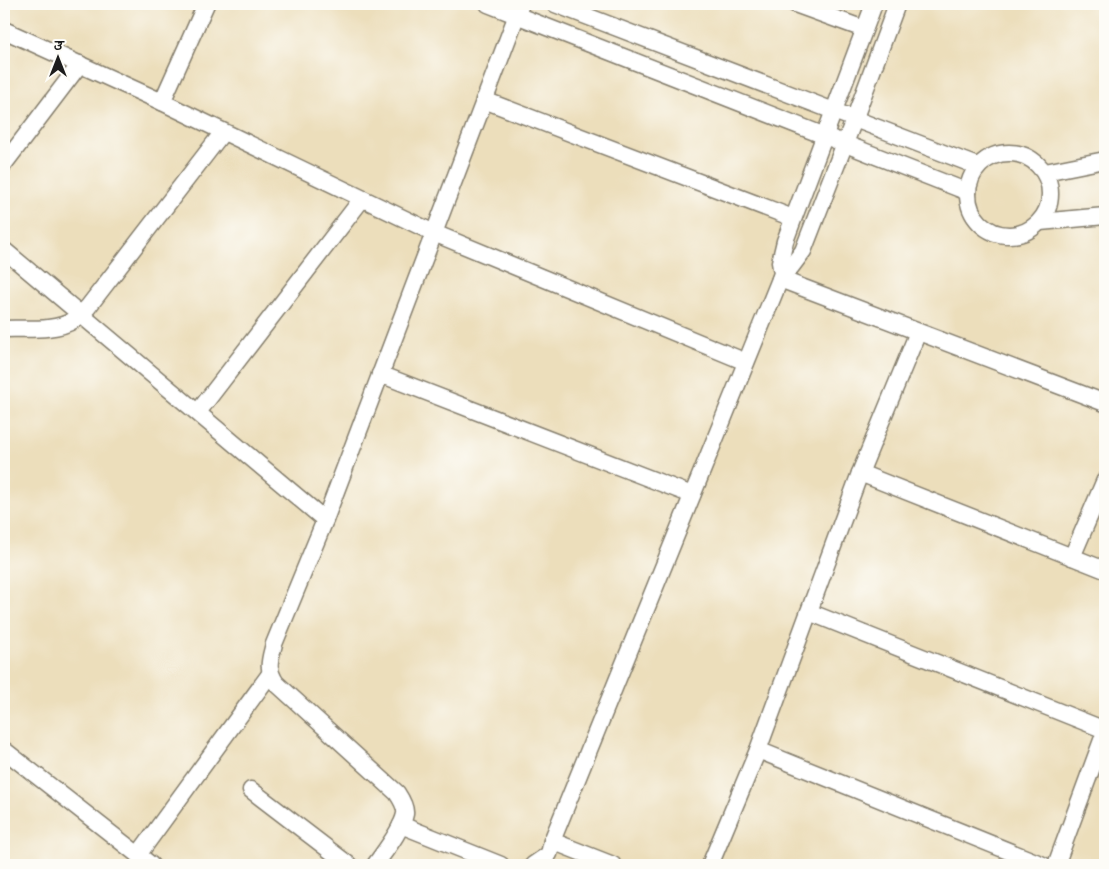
<svg xmlns="http://www.w3.org/2000/svg" width="1109" height="869" viewBox="0 0 1109 869" font-family="Kalam,'Playpen Sans Deva',sans-serif">
<style>
.lines{fill:none;stroke-linecap:round;stroke-linejoin:round}
.street-casing{stroke:#847d6c;stroke-width:19}
.street{stroke:#fff;stroke-width:16}
</style>
<rect width="100%" height="100%" fill="#fdfcf7"/>
<filter id="ink" filterUnits="userSpaceOnUse"><feTurbulence type="fractalNoise" baseFrequency=".02" numOctaves="2"/><feDisplacementMap in="SourceGraphic" scale="10" xChannelSelector="R" yChannelSelector="G"/><feConvolveMatrix kernelMatrix="1 2 1 2 8 2 1 2 1" color-interpolation-filters="sRGB"/></filter>
<filter id="wash" filterUnits="userSpaceOnUse"><feTurbulence type="fractalNoise" baseFrequency=".0096" numOctaves="4" result="noise"/><feDisplacementMap in="SourceGraphic" scale="20" xChannelSelector="R" yChannelSelector="G"/><feGaussianBlur stdDeviation="1.12" result="paint"/><feColorMatrix in="noise" values="0 0 0 0 0 0 0 0 0 0 0 0 0 0 0 0 0 1.4 0 .05"/><feComposite in="paint" operator="in"/></filter>
<g filter="url(#wash)">
<rect width="100%" height="100%" fill="#ecdebb"/>
</g>
<g filter="url(#ink)">
<g class="lines">
<defs>
<g id="street">
<path d="M488,4L968,192"/>
<path d="M555,4L977,166"/>
<path d="M795,4L864,29"/>
<path d="M4,30L162,102L434,233L746,362"/>
<path d="M484,100L793,218"/>
<path d="M162,102L206,4"/>
<circle cx="1009" cy="194" r="41"/>
<path d="M4,164L80,64"/>
<path d="M1045,172L1105,160"/>
<path d="M1040,222L1105,216"/>
<path d="M4,250L325,520"/>
<path d="M782,273L791,267L803,251L854,120L897,4"/>
<path d="M780,279L1105,403"/>
<path d="M4,329C25,328 55,332 74,320C79,317 84,311 88,307L223,132"/>
<path d="M380,374L692,495"/>
<path d="M198,412L362,199"/>
<path d="M860,473L1105,570"/>
<path d="M1072,557L1105,480"/>
<path d="M809,612L1105,730"/>
<path d="M4,750L151,865"/>
<path d="M758,750L1043,865"/>
<path d="M251,790L349,865"/>
<path d="M401,825L501,865"/>
<path d="M552,841L613,865"/>
<path d="M138,855L270,674"/>
<path d="M375,865C384,852 402,830 405,814C406,807 401,799 397,793L276,683C266,668 270,660 274,644L325,520L521,4"/>
<path d="M533,865L549,854L552,841L780,279L782,273L780,262L785,241L874,4"/>
<path d="M710,865L758,750L860,473L918,332"/>
<path d="M1056,865L1105,732"/>
</g>
</defs>
<use href="#street" class="street-casing"/>
<use href="#street" class="street"/>
</g>
</g>
<rect width="1109" height="869" fill="none" stroke="#fdfcf7" stroke-width="20"/>
<g transform="translate(58 58)" stroke="#fdfcf7" stroke-width="4" paint-order="stroke">
<path d="M0-4L9 19L0 12L-9 19Z" fill="#1c1c1c"/>
<text y="-8" font-size="14" font-weight="bold" text-anchor="middle" fill="#1c1c1c">उ</text>
</g>
</svg>
